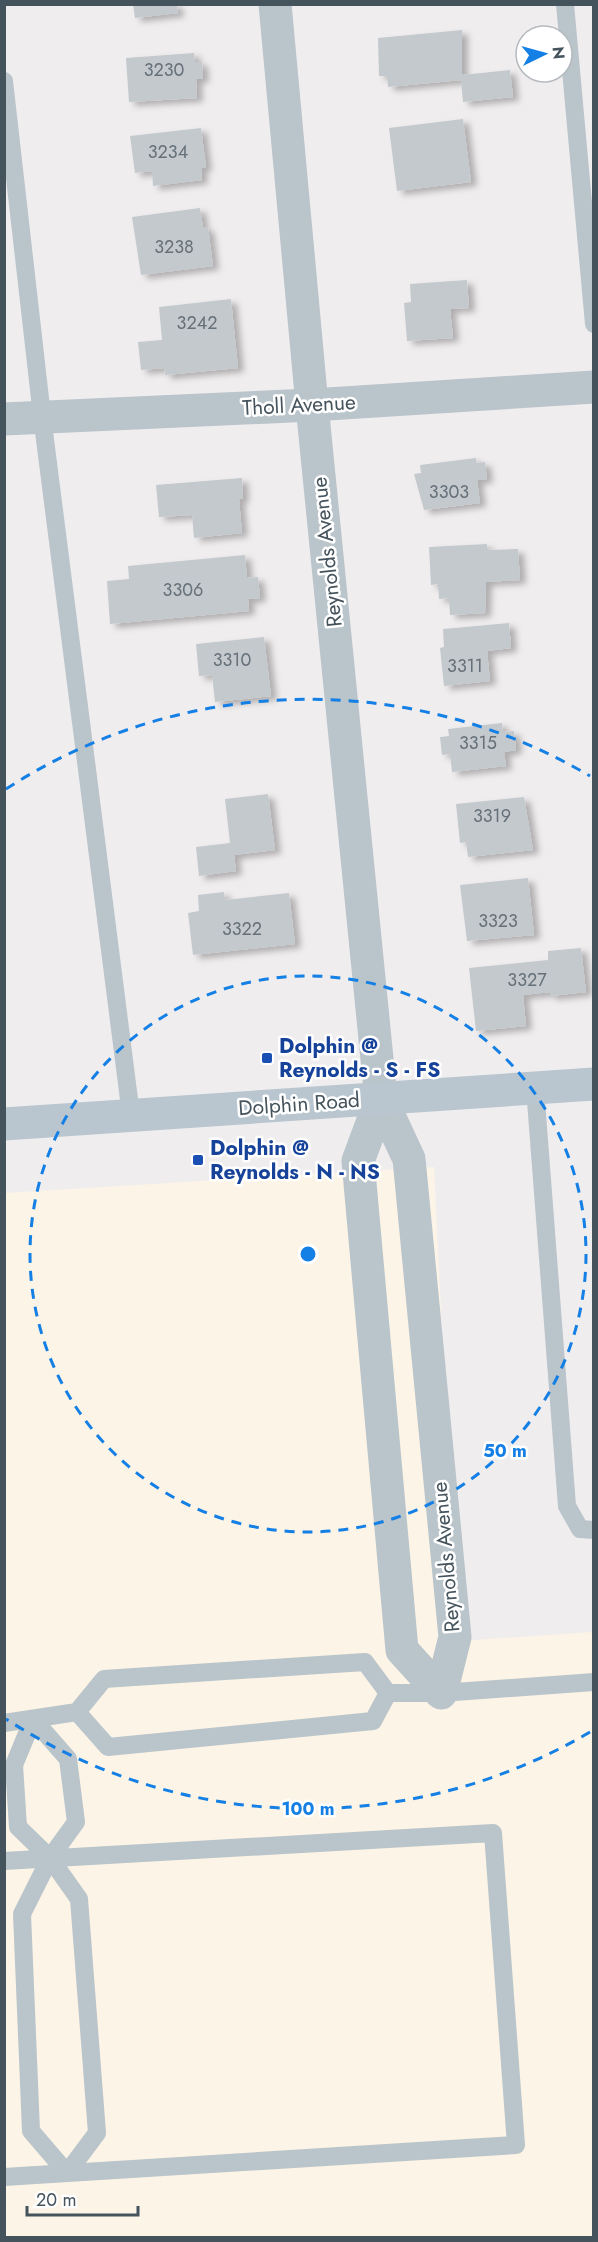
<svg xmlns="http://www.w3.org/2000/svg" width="598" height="2242" viewBox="0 0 598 2242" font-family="Jost,sans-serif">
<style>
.commercial{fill:#fcf4e6}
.building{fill:#c4c9ce;filter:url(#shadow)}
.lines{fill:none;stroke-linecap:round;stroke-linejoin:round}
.lane{stroke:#b9c4cb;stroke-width:18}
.street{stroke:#b9c4cb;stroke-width:33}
.secondary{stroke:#b9c6d0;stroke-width:33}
.ring{fill:none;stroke:#147fe4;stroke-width:3;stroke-dasharray:10 8}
.transit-dot{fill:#1a4fb4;stroke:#fff;stroke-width:2}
.labels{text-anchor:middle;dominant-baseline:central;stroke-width:5;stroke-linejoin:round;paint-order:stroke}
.number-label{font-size:18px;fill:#657078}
.street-label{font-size:21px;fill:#45535c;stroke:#fff}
.transit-label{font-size:21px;font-weight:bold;fill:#164399;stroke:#fff;text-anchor:start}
.centre{fill:#147fe4;stroke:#fff;stroke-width:3}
.ring-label{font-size:18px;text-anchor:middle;font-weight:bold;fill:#147fe4;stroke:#fff;stroke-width:5;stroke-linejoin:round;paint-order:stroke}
</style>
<defs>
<filter id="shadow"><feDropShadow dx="6" dy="4" stdDeviation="3" flood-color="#0004"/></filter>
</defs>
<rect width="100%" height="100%" fill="#f0edee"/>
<path class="commercial" d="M434,1167L457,1641L593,1632V2237L5,2238V1193Z"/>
<g class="building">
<path d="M133,4H177L178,13L135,18Z"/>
<path d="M462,30V75L510,70L513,97L463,102L461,80L388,87L387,76H379L378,38Z"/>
<path d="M194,53L195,62H202L203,79H196L197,98L129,102L126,58Z"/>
<path d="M463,119L471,182L397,191L389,128Z"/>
<path d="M201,128L206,167L201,168L202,180L153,186L152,171L135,173L130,136Z"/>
<path d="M200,208L203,228L208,227L213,266L141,275L132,217Z"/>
<path d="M467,280L469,308L450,309L453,338L407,341L404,303L411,302L410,284Z"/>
<path d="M231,299L238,368L165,375L164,368L141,370L138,342L162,340L159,307Z"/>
<path d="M476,458V463L485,462L487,479L477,480L480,503L424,510L414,474L421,473L420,465Z"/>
<path d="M242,478L243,498L239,499L242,533L194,538L192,515L159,517L156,485Z"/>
<path d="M487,544V550L518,549L520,580L486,582L485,613L450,615L449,598L439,599L438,584L431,585L429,547Z"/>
<path d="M245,555L247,578L258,577L260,598L248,599L249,611L110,624L107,581L129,579L128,566Z"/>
<path d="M509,623L511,648L487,651L490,681L444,686L440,648L444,647L443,629Z"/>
<path d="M264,637L271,696L215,702L212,675L199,676L196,644Z"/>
<path d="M502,723L503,732L514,731L516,750L504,752L506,766L452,772L450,754L442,755L440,737L449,736L448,729Z"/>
<path d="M268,794L275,850L234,855L236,871L199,876L196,847L230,843L225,799Z"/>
<path d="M524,797L533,850L468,857L466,842L460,843L456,804Z"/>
<path d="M528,878L534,935L467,941L460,885Z"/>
<path d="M224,892L225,900L289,893L295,944L193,955L188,913L199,911L198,895Z"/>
<path d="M581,948L586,992L550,996V992L523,995L526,1026L476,1031L469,968L548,960V951Z"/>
</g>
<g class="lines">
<g class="lane">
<path d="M565,4L594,324"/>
<path d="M4,81L42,416L131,1115"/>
<path d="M535,1088L567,1506L580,1529L594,1530"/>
<path d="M388,1693H441L594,1682"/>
<path d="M77,1712L108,1747L373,1721L388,1693"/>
<path d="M4,1723L77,1712L104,1679L365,1662L388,1693"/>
<path d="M50,1858L76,1822L68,1759L33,1719L14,1765L18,1827L50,1858L79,1899L97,2133L67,2173L31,2131L22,1914L50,1858"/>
<path d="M4,1861L493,1833L516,2145L4,2177"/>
</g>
<g class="street">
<path d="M275,4L312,405L381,1099L409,1159L455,1637L441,1693L402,1650L358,1161L381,1099"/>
<path d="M4,419L312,405L594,387"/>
</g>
<path class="secondary" d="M4,1124L594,1084"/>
</g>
<g class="ring">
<circle cx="308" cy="1254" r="278"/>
<path d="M590 1732A555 555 0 0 1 6 1719M6 789A555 555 0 0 1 590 776"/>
</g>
<g class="transit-dot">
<rect x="261" y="1052" width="12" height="12" rx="3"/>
<rect x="192" y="1154" width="12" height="12" rx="3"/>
</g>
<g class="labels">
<g class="number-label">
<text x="164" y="70">3230</text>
<text x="168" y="152">3234</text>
<text x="174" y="247">3238</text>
<text x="197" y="323">3242</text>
<text x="449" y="492">3303</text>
<text x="183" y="590">3306</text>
<text x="232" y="660">3310</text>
<text x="465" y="666">3311</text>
<text x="478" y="743">3315</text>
<text x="492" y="816">3319</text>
<text x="498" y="921">3323</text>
<text x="242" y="929">3322</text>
<text x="527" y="980">3327</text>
</g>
<g class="street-label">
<text transform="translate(299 405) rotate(-3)">Tholl Avenue</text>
<text transform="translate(327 552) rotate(-96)">Reynolds Avenue</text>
<text transform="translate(299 1104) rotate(-4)">Dolphin Road</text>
<text transform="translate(446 1557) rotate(-95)">Reynolds Avenue</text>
</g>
<g class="transit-label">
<text x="279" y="1046">Dolphin @<tspan x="279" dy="24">Reynolds - S - FS</tspan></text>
<text x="210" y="1148">Dolphin @<tspan x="210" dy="24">Reynolds - N - NS</tspan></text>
</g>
</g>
<circle cx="308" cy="1254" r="9" class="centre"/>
<g class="ring-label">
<text x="505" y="1457">50 m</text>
<text x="308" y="1815">100 m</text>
</g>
<rect width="598" height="2242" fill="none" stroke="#45535c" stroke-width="12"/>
<g transform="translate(544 54) rotate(85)"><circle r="28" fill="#ffffff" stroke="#b5babe" stroke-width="1.5"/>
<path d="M0-4.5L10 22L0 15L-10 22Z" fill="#147fe4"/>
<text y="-9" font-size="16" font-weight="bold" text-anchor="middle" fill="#45535c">N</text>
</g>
<path d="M27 2206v9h111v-9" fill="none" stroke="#45535c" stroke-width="3"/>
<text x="36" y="2206" font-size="18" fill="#45535c" stroke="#ffffff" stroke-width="4.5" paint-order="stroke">20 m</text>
</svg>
